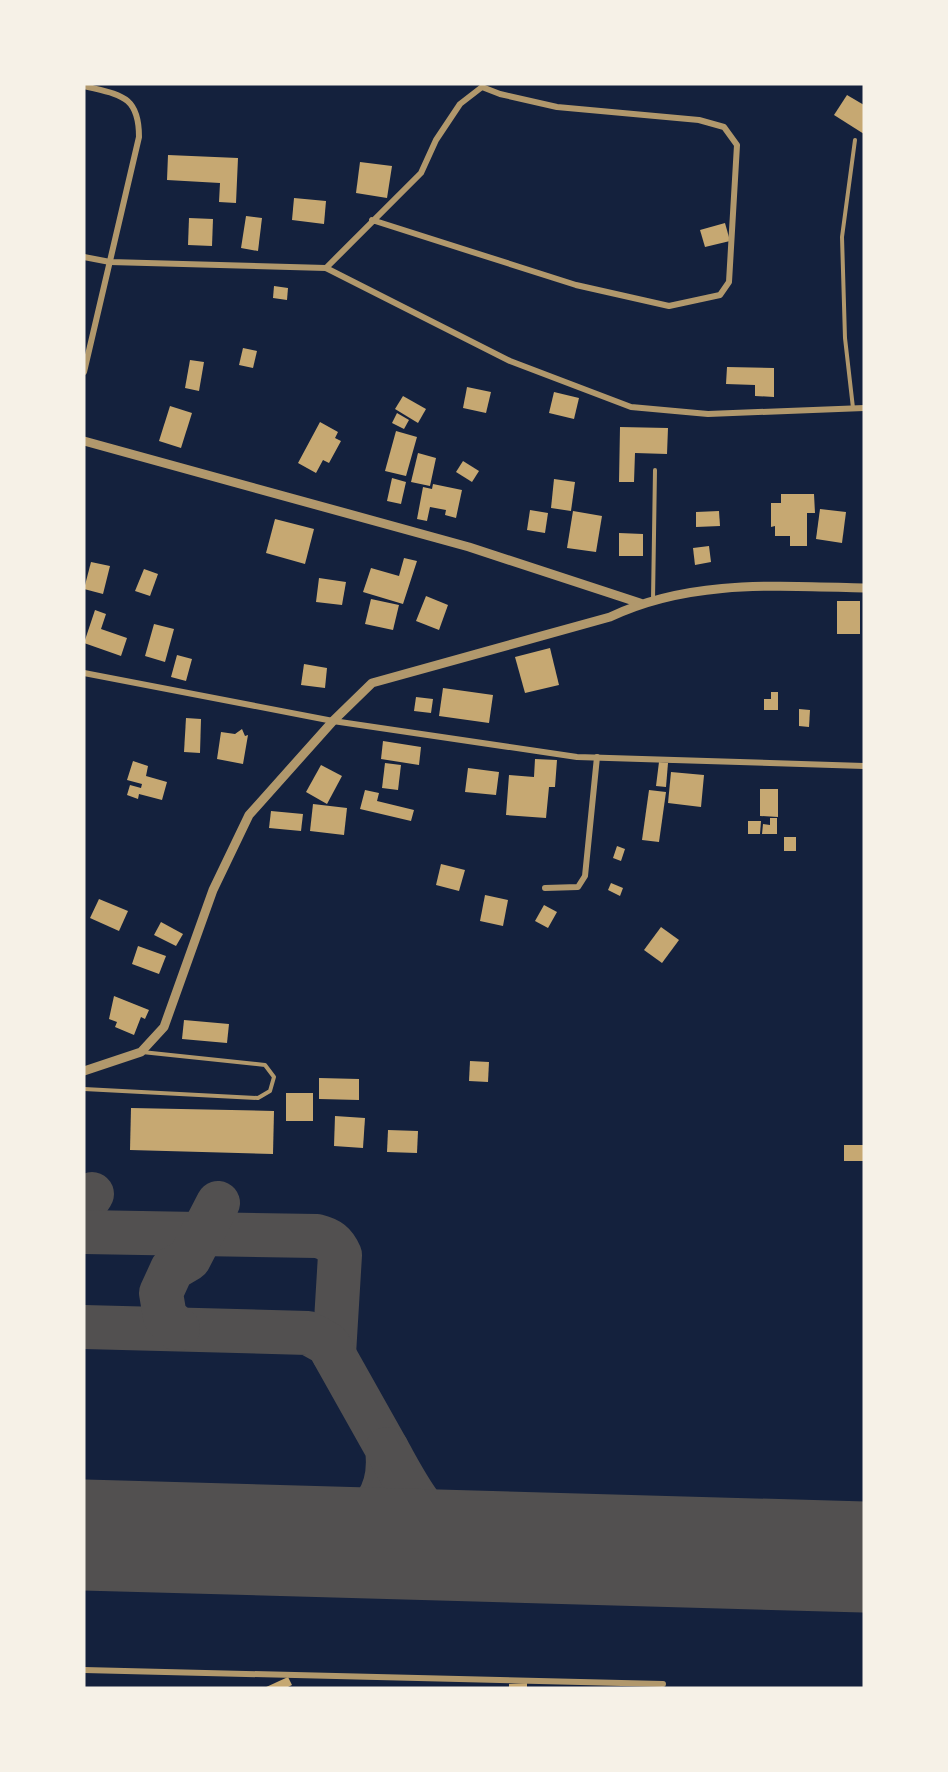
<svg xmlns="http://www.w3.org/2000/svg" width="948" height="1772" viewBox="0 0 948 1772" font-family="'Archivo Narrow',sans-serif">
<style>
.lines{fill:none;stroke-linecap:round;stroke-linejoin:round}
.taxiway{stroke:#525050;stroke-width:44}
.runway{stroke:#525050;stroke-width:111}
.building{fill:#c6a872}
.service{stroke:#b1986c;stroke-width:4}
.minor{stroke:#b1986c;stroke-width:6}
.tertiary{stroke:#b1986c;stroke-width:9}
</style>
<rect width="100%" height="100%" fill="#14213d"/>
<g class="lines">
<g class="taxiway">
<path d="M84,1206L92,1194"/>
<path d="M84,1232L317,1236C329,1239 335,1243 340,1255L334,1354"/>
<path d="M84,1327L308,1333L328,1344L387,1449C393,1496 369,1518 333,1542"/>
<path d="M178,1329L165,1317L161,1293L172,1269L189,1259L218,1203"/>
<path d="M387,1449C410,1490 428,1531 476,1546"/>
</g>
<path class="runway" d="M84,1535L864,1557"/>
</g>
<g class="building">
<path d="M847,95L864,105V134L834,115Z"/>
<path d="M168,155L238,158L236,203L219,202L220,183L167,180Z"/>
<path d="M360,162L392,166L387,198L356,193Z"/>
<path d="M294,198L326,201L324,224L292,220Z"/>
<path d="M246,216L262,218L258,251L241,248Z"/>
<path d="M189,218L213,219L212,246L188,245Z"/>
<path d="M725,223L730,241L705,247L700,230Z"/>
<path d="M274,286L288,288L287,300L273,298Z"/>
<path d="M243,348L257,351L253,368L239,365Z"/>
<path d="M190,360L204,362L199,391L185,388Z"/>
<path d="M727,367L774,368V397L755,396V385L726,384Z"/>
<path d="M467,387L491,392L486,413L463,408Z"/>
<path d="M554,392L579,398L574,419L549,413Z"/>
<path d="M403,396L426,409L418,423L395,409Z"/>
<path d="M170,406L192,413L181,448L159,441Z"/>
<path d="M397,413L409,420L404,429L392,423Z"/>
<path d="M320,422L338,432L335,438L341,441L329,463L323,460L316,473L298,463Z"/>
<path d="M620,427L668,428L667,454L635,453L634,482H619Z"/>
<path d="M396,431L417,437L406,476L385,471Z"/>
<path d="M418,453L436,458L430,486L411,482Z"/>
<path d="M463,461L479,471L472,482L456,472Z"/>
<path d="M392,478L406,482L401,504L387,501Z"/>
<path d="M554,479L575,482L571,511L551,508Z"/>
<path d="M433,484L462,490L456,518L445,515L446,510L430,507L427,521L417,519L423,487L432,489Z"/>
<path d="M781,494H814L815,513H807V546H790V536H775V526L771,527V503H781Z"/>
<path d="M820,509L846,512L842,543L816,539Z"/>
<path d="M530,510L548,513L545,533L527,530Z"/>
<path d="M573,511L602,516L596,552L567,548Z"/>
<path d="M719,511L720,526L696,527V512Z"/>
<path d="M275,519L314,529L305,564L266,553Z"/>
<path d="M619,533L643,534V556H619Z"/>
<path d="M709,546L711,562L695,565L693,548Z"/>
<path d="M404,558L417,561L403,604L363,592L371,568L399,576Z"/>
<path d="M91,562L110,566L103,594L84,589Z"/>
<path d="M144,569L158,574L150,596L135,591Z"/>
<path d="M319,578L346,582L342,605L316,602Z"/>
<path d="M426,596L448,605L439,630L416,621Z"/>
<path d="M371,599L399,605L393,630L365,624Z"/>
<rect x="837" y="601" width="23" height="33"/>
<path d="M95,610L106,614L101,629L127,638L121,656L84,643Z"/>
<path d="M154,624L174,629L165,662L145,656Z"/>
<path d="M550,648L559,685L525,693L515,657Z"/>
<path d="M177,655L192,659L186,681L171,677Z"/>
<path d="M304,664L327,668L325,688L301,685Z"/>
<path d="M443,688L493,695L489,723L439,716Z"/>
<path d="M771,692H778V710H764V699H771Z"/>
<path d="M416,697L433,699L431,713L414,711Z"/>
<path d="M799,709L810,710L809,727L799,726Z"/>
<path d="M186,718L201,719L200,753L184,752Z"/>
<path d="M242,729L245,736L248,735L243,764L217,759L221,732L235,734Z"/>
<path d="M383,741L421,747L419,765L381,759Z"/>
<path d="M535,759L557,760L555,787H549L546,818L506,815L509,775L534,777Z"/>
<path d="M133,761L148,766L146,776L167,782L162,800L139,794L138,799L127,795L130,785L141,788L142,784L127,780Z"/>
<path d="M659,762L668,763L666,787L656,786Z"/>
<path d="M385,763L401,765L398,790L382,788Z"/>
<path d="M321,765L342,776L327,804L306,792Z"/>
<path d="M468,768L499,772L496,795L465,792Z"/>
<path d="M671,772L704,775L701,807L668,803Z"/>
<path d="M760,789H778V817L760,816Z"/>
<path d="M365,790L379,793L377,801L414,810L411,821L360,809Z"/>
<path d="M649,790L666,792L659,842L642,840Z"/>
<path d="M313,804L347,808L344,835L310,831Z"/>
<path d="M271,811L303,814L301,831L269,828Z"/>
<path d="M770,818H777V834H762L763,824L770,825Z"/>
<path d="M748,821H761L760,834H748Z"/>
<rect x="784" y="837" width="12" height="14"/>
<path d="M617,846L625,849L621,861L613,858Z"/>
<path d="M441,864L465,870L459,891L436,885Z"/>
<path d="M611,883L623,888L620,896L608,890Z"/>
<path d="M485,895L508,900L503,926L480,921Z"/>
<path d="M99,899L128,911L119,931L90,918Z"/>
<path d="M544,905L557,912L548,928L535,921Z"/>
<path d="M161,922L183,934L176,946L154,935Z"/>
<path d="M661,927L679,940L662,963L644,950Z"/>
<path d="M138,946L166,956L159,974L132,964Z"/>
<path d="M114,996L149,1010L145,1019L141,1017L134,1035L115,1027L117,1022L109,1019Z"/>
<path d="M184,1020L229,1024L227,1043L182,1039Z"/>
<path d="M470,1061L489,1062L488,1082L469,1081Z"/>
<path d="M319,1078L359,1079V1100L319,1099Z"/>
<rect x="286" y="1093" width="27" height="28"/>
<path d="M131,1108L274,1111L273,1154L130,1150Z"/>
<path d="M335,1116L365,1118L363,1148L334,1146Z"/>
<path d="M388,1130L418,1131L417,1153L387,1152Z"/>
<rect x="844" y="1145" width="20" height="16"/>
<path d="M288,1677L292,1685L286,1688H264Z"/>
<path d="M527,1683V1688H509V1684Z"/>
</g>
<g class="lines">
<g class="service">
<path d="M853,408L845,338L842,237L855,140"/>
<path d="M653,600L655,470"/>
<path d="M84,1089L258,1098L270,1091L274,1077L265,1065L142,1052"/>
</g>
<g class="minor">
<path d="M84,86C120,95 139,95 139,137L84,372"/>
<path d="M84,257L110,262L326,268L510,361L631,407L708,414L864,408"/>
<path d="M326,268L421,173L436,140L460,104L482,87L500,94L557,107L699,120L724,127L737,145L729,282L720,295L669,306L576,285L372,220"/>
<path d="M84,673L333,721L577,757L864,766"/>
<path d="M545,888L578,887L585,876L597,757"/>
<path d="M84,1670L663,1684"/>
</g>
<g class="tertiary">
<path d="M84,441L469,547L640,603"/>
<path d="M84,1071L141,1052L164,1027L213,890L249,815L333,721L372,683L610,617C690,579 778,586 864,588"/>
</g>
</g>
<rect width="948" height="1772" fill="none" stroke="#f6f1e7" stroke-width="171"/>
</svg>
